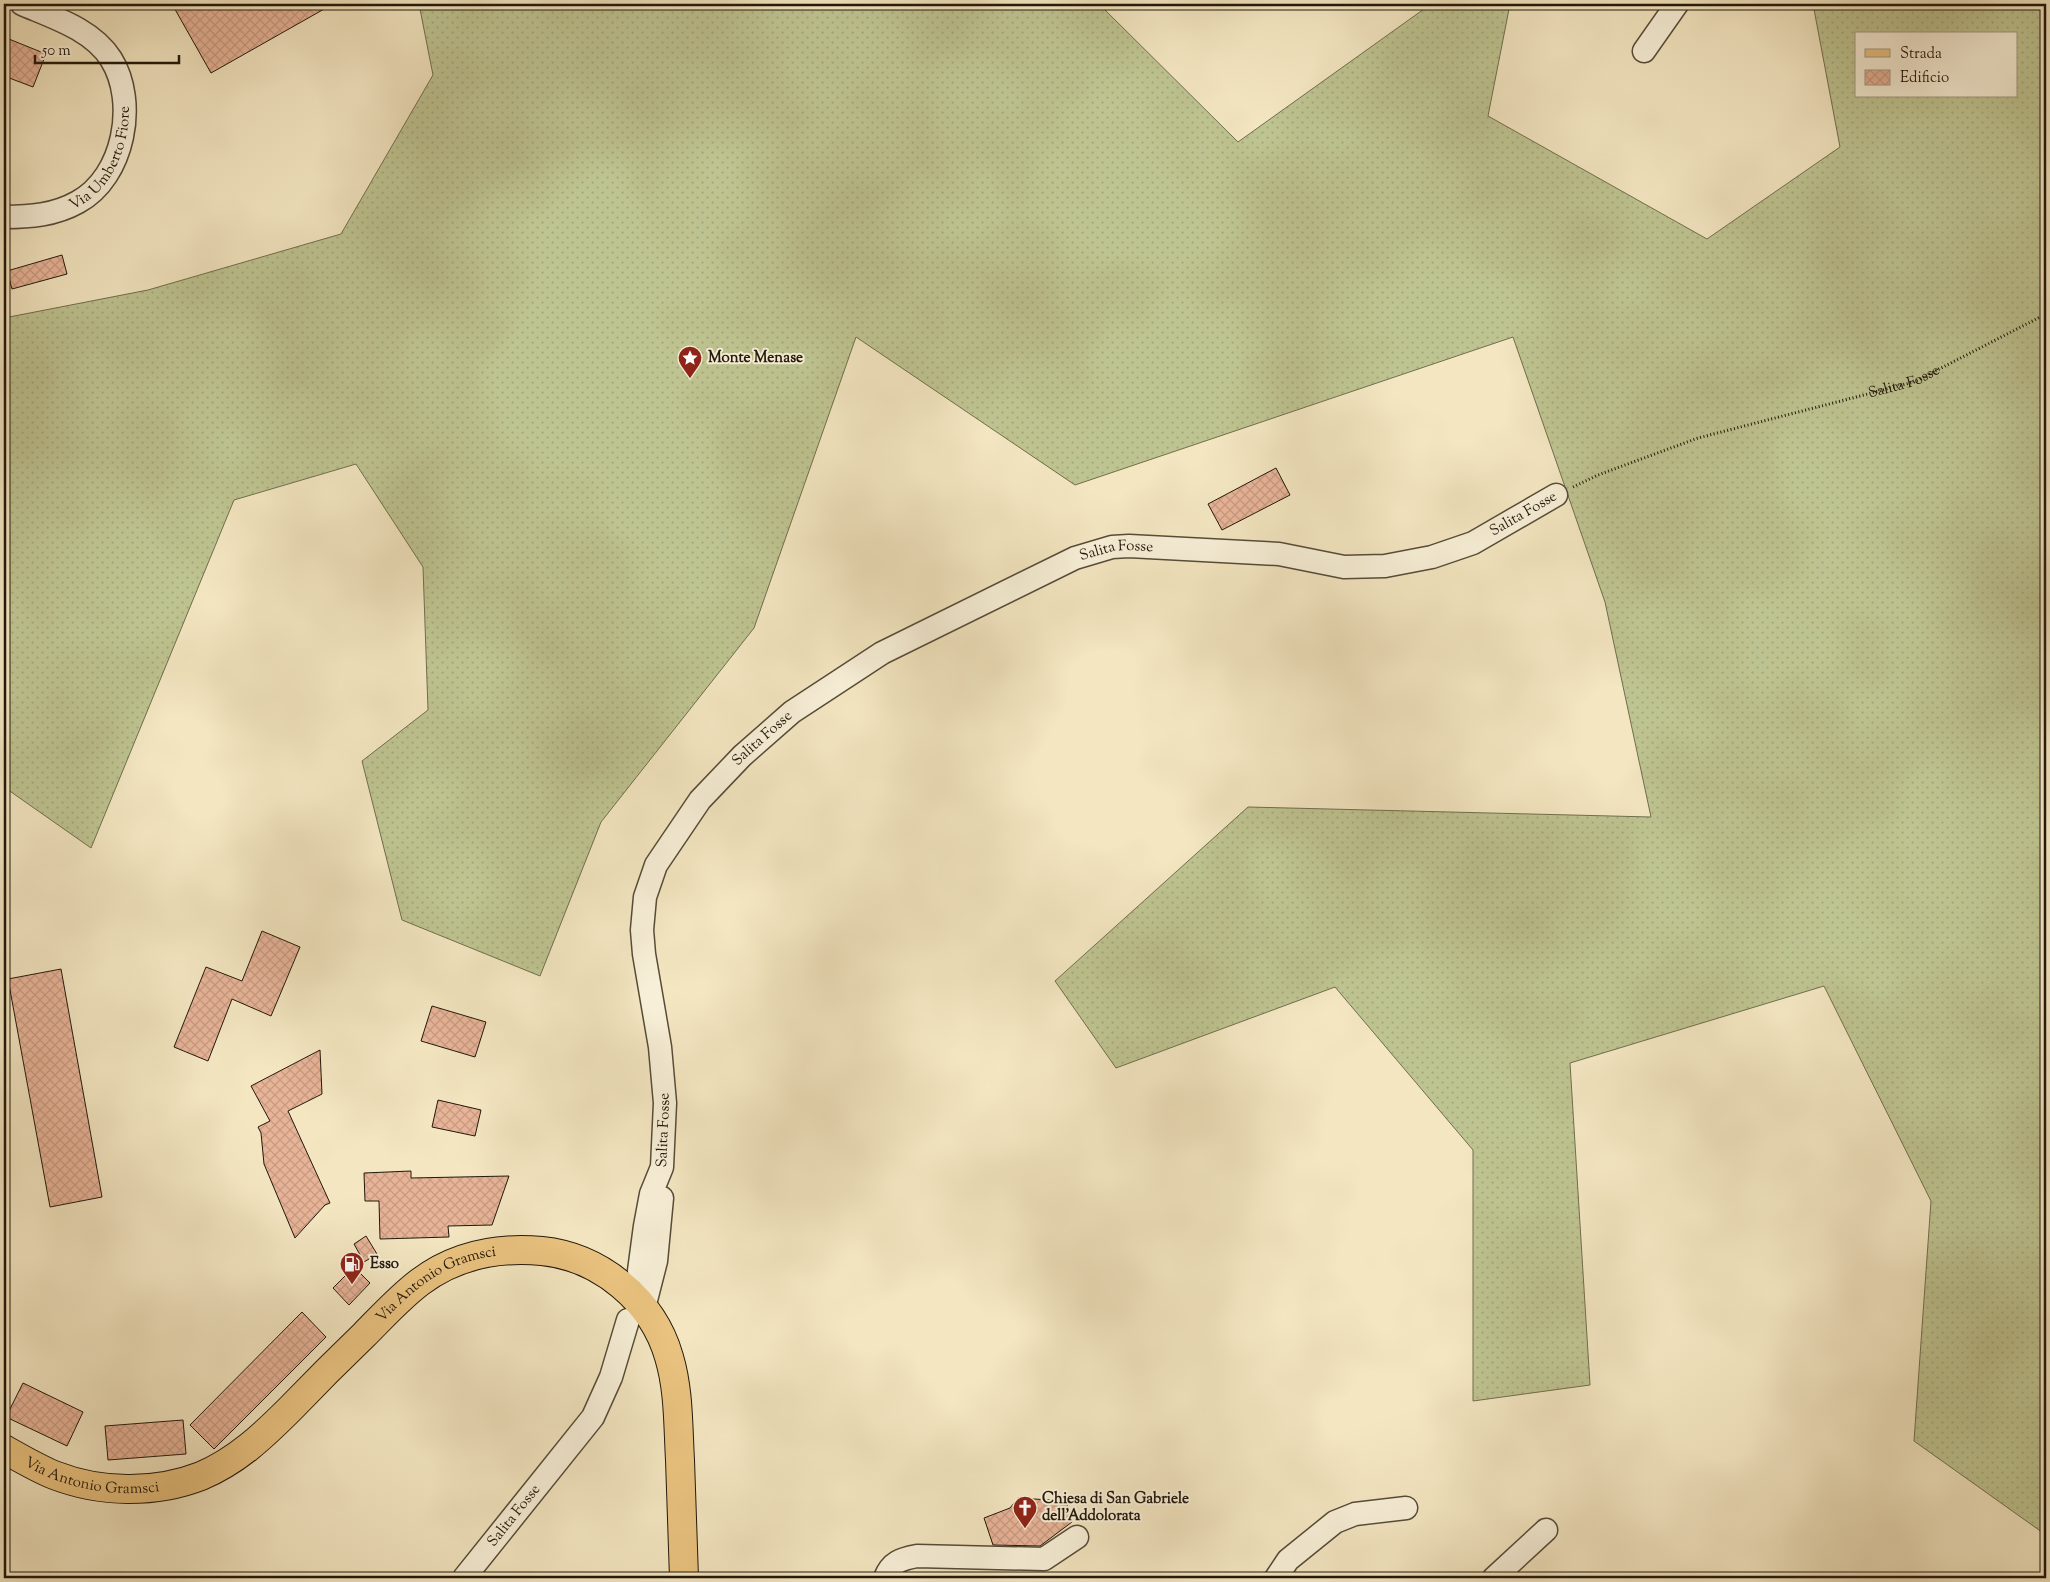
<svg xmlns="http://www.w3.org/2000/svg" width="2050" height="1582" viewBox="0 0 2050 1582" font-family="'Sorts Mill Goudy',serif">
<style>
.grass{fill:url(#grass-dots);stroke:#706e4e;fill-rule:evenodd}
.building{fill:url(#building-cross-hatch);stroke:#22180b}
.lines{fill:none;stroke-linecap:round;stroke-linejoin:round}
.minor-casing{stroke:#564c38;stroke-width:25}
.major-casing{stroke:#22180b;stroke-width:30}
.path{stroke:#22180b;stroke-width:3;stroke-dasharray:1 2.5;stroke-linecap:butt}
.minor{stroke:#f7efd7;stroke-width:22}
.major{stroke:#eac380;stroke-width:28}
.labels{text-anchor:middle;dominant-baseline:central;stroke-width:4;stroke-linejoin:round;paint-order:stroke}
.street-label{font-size:15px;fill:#22180b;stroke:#f7efd7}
.poi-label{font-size:15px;font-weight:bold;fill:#22180b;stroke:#f7efd7;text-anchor:start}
</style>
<defs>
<pattern id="grass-dots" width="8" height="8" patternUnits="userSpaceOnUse" patternTransform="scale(1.25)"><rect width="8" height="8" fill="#bec491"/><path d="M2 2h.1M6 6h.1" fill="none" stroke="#a3a87c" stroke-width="1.8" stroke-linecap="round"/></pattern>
<pattern id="building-cross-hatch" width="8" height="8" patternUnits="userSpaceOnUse" patternTransform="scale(1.25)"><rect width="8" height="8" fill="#e8b498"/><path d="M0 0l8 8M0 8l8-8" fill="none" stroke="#c79a82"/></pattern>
</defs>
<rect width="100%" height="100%" fill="#f3e6c1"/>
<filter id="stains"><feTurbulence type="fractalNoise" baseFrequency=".004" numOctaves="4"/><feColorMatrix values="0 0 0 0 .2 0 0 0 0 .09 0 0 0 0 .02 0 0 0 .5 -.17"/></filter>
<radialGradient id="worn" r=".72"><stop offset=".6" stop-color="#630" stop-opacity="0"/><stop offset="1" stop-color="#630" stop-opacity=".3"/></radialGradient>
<path class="grass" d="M419,4H1099L1238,142L1431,4H1510L1488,116L1707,239L1840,147L1813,4H2046V1535L1914,1441L1931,1201L1824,986L1570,1063L1590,1385L1473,1401V1150L1335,987L1116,1068L1055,981L1248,807L1651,817L1605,602L1513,337L1075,485L856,337L754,628L601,822L540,976L402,920L362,761L428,710L423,567L356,464L234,500L91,848L4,787V318L148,290L341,234L433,75ZM1856,34H2016V96H1856Z"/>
<g class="building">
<path d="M172,4H333L211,73Z"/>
<path d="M4,37L46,54L33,87L4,76Z"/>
<path d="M62,255L67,274L12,289L7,271Z"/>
<path d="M1276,468L1290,495L1222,530L1208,504Z"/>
<path d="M262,931L300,947L271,1016L232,999L208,1061L174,1047L206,967L242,981Z"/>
<path d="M61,969L102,1197L50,1207L8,979Z"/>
<path d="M432,1006L486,1022L475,1057L421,1041Z"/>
<path d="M320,1050L322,1094L288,1111L330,1203L325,1205L295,1238L264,1164L261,1133L258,1127L270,1121L251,1086Z"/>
<path d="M438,1100L481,1110L475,1136L432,1127Z"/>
<path d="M411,1171V1178L509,1176L492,1225L448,1226L449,1237L380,1239L379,1201H365L364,1173Z"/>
<path d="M366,1236L377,1254L364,1262L354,1244Z"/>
<path d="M354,1267L370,1283L349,1305L333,1288Z"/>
<path d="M302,1312L326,1337L214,1449L190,1425Z"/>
<path d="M23,1383L83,1412L67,1446L6,1417Z"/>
<path d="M183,1420L186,1454L108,1460L105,1426Z"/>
<path d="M1018,1498L1066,1501L1072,1522L1040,1546L993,1545L984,1518L1010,1508Z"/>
</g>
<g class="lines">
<defs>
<g id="minor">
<path d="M1644,51L1677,4"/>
<path id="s2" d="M4,217C30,217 55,215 78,202C124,177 138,102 111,59C92,29 52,17 22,4"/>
<path id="s3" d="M639,1271L645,1226L651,1194L662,1167L665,1103L660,1047L644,954L642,930L645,897L656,865L700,800L742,756L792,712L882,653L1075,558L1112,547L1129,546L1279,554L1344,567L1385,566L1432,557L1473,543L1556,495"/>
<path d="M644,1308L656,1261L662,1198"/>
<path id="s4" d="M464,1578L593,1417L611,1377L628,1320"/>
<path d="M885,1578C891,1562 901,1559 917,1556L1044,1559L1077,1537"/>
<path d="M1276,1578L1288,1560L1335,1522L1355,1514L1406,1508"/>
<path d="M1494,1578L1546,1530"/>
</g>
<g id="major">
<path id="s5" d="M4,1449C20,1458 37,1468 54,1475C100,1493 155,1494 201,1476C237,1461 264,1435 291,1408C315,1383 339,1359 364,1335C382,1317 400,1297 420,1282C456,1255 498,1247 542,1251C601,1257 653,1301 669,1357C679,1390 678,1426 680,1460C681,1499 683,1539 684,1578"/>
</g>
</defs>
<use href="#minor" class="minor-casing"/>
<use href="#major" class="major-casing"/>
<path class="path" id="s1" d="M1573,487L1598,475L1698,438L1914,382L2046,314"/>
<use href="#minor" class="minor"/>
<use href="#major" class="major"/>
</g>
<defs>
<symbol id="sight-pin" viewBox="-11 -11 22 30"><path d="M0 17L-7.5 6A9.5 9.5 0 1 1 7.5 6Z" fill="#8f2418" stroke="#f7efd7"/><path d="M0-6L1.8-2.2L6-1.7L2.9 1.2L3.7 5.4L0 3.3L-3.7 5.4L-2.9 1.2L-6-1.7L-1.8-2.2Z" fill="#fff"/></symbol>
<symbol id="fuel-pin" viewBox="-11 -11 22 30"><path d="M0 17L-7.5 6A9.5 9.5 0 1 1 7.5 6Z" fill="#8f2418" stroke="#f7efd7"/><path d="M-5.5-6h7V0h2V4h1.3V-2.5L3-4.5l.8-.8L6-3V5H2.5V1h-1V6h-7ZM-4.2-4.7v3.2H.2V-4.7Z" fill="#fff"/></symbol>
<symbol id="church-pin" viewBox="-11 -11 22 30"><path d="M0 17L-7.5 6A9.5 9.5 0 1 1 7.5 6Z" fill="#8f2418" stroke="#f7efd7"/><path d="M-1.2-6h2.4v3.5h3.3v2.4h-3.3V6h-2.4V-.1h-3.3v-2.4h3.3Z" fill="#fff"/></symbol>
</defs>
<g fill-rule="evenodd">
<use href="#sight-pin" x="676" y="344" width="28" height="38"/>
<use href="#fuel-pin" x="338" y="1250" width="28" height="38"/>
<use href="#church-pin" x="1011" y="1494" width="28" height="38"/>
</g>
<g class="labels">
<g class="street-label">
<text stroke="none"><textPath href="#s2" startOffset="128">Via Umberto Fiore</textPath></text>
<text stroke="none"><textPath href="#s1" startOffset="348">Salita Fosse</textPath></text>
<text stroke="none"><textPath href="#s3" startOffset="1404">Salita Fosse</textPath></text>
<text stroke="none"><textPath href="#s3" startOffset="984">Salita Fosse</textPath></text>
<text stroke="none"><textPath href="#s3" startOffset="579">Salita Fosse</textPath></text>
<text stroke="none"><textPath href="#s3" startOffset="144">Salita Fosse</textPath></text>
<text stroke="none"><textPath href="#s5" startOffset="514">Via Antonio Gramsci</textPath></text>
<text stroke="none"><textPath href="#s5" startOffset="94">Via Antonio Gramsci</textPath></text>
<text stroke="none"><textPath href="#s4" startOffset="80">Salita Fosse</textPath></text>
</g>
<g class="poi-label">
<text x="708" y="358">Monte Menase</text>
<text x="370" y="1264">Esso</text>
<text x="1042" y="1499">Chiesa di San Gabriele<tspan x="1042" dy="17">dell'Addolorata</tspan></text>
</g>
</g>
<rect width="2050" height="1582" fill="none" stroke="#f3e6c1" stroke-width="20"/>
<rect x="5" y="5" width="2040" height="1572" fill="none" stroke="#22180b" stroke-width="2.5"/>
<rect x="10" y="10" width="2030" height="1562" fill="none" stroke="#22180b"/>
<rect x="1855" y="32" width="162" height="65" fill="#f7efd7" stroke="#a29985"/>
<rect x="1865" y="49" width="25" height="8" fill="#eac380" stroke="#a29985"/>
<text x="1900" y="58" font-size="15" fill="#22180b">Strada</text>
<rect x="1865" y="70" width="25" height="15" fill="url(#building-cross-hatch)" stroke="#a29985"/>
<text x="1900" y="82" font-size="15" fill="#22180b">Edificio</text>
<path d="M35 55v8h144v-8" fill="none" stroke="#22180b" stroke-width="2.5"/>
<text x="42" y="55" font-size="15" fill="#22180b" stroke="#f7efd7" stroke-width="4" paint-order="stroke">50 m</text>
<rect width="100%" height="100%" filter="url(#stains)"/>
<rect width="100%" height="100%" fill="url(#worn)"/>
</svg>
